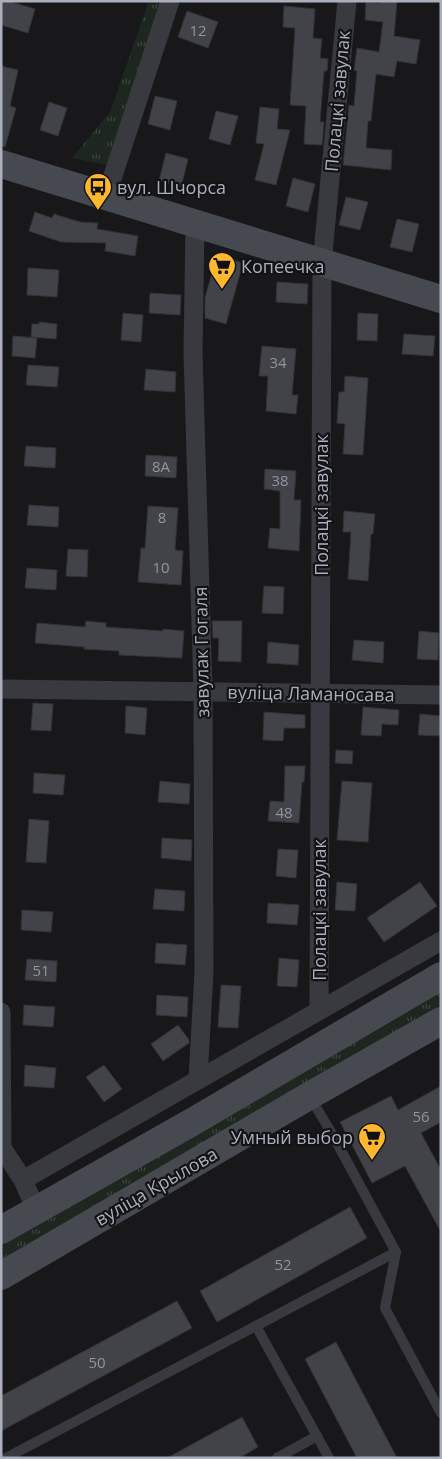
<svg xmlns="http://www.w3.org/2000/svg" width="442" height="1459" viewBox="0 0 442 1459" font-family="'Open Sans',sans-serif">
<style>
.grass{fill:url(#grass-tufts)}
.building{fill:#424348;stroke:#323237}
.lines{fill:none;stroke-linecap:round;stroke-linejoin:round}
.service{stroke:#393a40;stroke-width:10}
.minor{stroke:#393a40;stroke-width:19}
.secondary{stroke:#474950;stroke-width:28}
.labels{text-anchor:middle;dominant-baseline:central;stroke-width:4.5;stroke-linejoin:round;paint-order:stroke}
.number-label{font-size:15px;fill:#90949f}
.street-label{font-size:18px;fill:#aaafbc;stroke:#131316}
.poi-label{font-size:18px;fill:#aaafbc;stroke:#131316;text-anchor:start}
</style>
<defs>
<pattern id="grass-tufts" width="24" height="20" patternUnits="userSpaceOnUse" patternTransform="scale(1.25)"><rect width="24" height="20" fill="#1e271f"/><path d="M3 7l-1-3M5 7V3M7 7l1-3M15 17l-1-3M17 17v-4M19 17l1-3" fill="none" stroke="#3c443e"/></pattern>
</defs>
<rect width="100%" height="100%" fill="#18181b"/>
<g class="grass">
<path d="M149,1H164L107,165L72,158L110,112Z"/>
<path d="M441,990V1008L1,1261V1246Z"/>
</g>
<g class="building">
<path d="M1,1H8L35,9L28,33L1,25Z"/>
<path d="M380,1H397L394,36L420,40L416,64L397,61L394,77L376,74L371,121H368L366,148L392,150L391,170L343,165L349,105L354,106L357,71L354,70L357,48L379,52L383,22L365,20L366,2L380,3Z"/>
<path d="M284,6L315,9L313,38L322,39L320,58L328,59L327,71H324L320,122H324L322,145L304,144L306,106L290,105L295,28L283,27Z"/>
<path d="M187,11L218,22L208,48L178,37Z"/>
<path d="M1,66L18,70L10,106L16,108L5,147L1,146Z"/>
<path d="M155,96L177,101L170,130L148,124Z"/>
<path d="M49,102L67,108L58,136L40,130Z"/>
<path d="M260,107L279,109L277,129L290,130L276,185L255,180L264,144L256,143Z"/>
<path d="M216,111L238,116L230,145L209,139Z"/>
<path d="M166,153L188,159L181,187L159,181Z"/>
<path d="M293,178L315,184L308,212L286,206Z"/>
<path d="M346,197L368,202L360,230L339,225Z"/>
<path d="M35,212L52,218L54,214L80,222L98,223L97,229L138,236L135,256L105,251L106,243L61,242L29,231Z"/>
<path d="M397,219L419,224L412,252L390,247Z"/>
<path d="M217,255L243,263L226,324L205,318V298Z"/>
<path d="M28,268L59,270L57,297L27,295Z"/>
<path d="M277,282L308,284L307,304L276,302Z"/>
<path d="M150,293L181,295L180,315L149,313Z"/>
<path d="M123,313L143,315L141,342L121,340Z"/>
<path d="M358,313L378,314L377,341L357,340Z"/>
<path d="M39,322L57,324L56,339L31,337L32,324H39Z"/>
<path d="M404,334L435,336L433,356L402,354Z"/>
<path d="M13,336L37,338L35,358L12,356Z"/>
<path d="M262,346L296,349L292,395H298L296,414L266,411L268,376H259Z"/>
<path d="M28,365L59,367L57,387L26,385Z"/>
<path d="M146,369L176,372L175,392L144,390Z"/>
<path d="M345,376L368,378L363,455L343,454L345,424L337,423L339,392H344Z"/>
<path d="M26,446L56,448L55,468L24,466Z"/>
<path d="M146,455L177,457L176,478L145,476Z"/>
<path d="M265,469L296,471L294,500H301L299,551L268,548L270,528L280,529V491L264,489Z"/>
<path d="M29,505L59,507L58,527L27,525Z"/>
<path d="M148,506L178,508L175,550L183,551L181,585L138,582L141,548H145Z"/>
<path d="M344,511L375,514L373,534H371L368,581L348,579L351,532H343Z"/>
<path d="M68,549L88,550L87,577L66,576Z"/>
<path d="M27,568L57,570L56,590L25,588Z"/>
<path d="M264,586L284,587L283,614L262,613Z"/>
<path d="M86,621L106,623V627L163,631V629L184,631L182,658L119,655V651L84,649V647L35,643L37,623L85,627Z"/>
<path d="M212,621H242L241,662L218,661L219,638H213Z"/>
<path d="M419,631L439,633L438,660L417,659Z"/>
<path d="M354,640L384,642L383,663L352,660Z"/>
<path d="M268,642L299,645L298,665L267,663Z"/>
<path d="M33,703L53,704L51,731L31,730Z"/>
<path d="M126,706L147,708L145,735L125,733Z"/>
<path d="M363,707L399,710L398,725L382,724L381,736L361,735Z"/>
<path d="M264,712L305,715V728H284L283,741L263,740Z"/>
<path d="M420,714L441,716V736L418,735Z"/>
<path d="M336,750L353,751L352,764L335,763Z"/>
<path d="M285,766H305L304,782H302L299,823L268,821L270,801L284,802Z"/>
<path d="M34,773L65,775L63,795L33,793Z"/>
<path d="M160,781L190,784L189,804L158,802Z"/>
<path d="M342,781L372,783L368,842L337,840Z"/>
<path d="M29,819L49,821L46,863L26,862Z"/>
<path d="M162,838L192,840L191,861L161,858Z"/>
<path d="M278,849L298,850L296,878L276,876Z"/>
<path d="M337,882L357,884L355,911L335,910Z"/>
<path d="M420,882L437,906L384,942L367,918Z"/>
<path d="M155,889L185,891L184,911L153,909Z"/>
<path d="M268,903L299,905L297,925L267,923Z"/>
<path d="M22,910L53,912L51,932L21,930Z"/>
<path d="M156,943L187,945L185,965L155,963Z"/>
<path d="M279,958L299,960L297,987L277,986Z"/>
<path d="M27,959L57,961L56,982L25,980Z"/>
<path d="M221,985L241,986L238,1028L218,1027Z"/>
<path d="M157,995L188,997L187,1017L156,1015Z"/>
<path d="M24,1005L55,1007L53,1027L23,1025Z"/>
<path d="M178,1025L189,1040V1043L163,1061L151,1044Z"/>
<path d="M25,1065L56,1068L54,1088L24,1086Z"/>
<path d="M104,1065L122,1089L104,1102L86,1077Z"/>
<path d="M441,1086V1122L421,1133L441,1170V1232L405,1166L372,1183L340,1122L391,1096L398,1110Z"/>
<path d="M350,1207L367,1238L217,1322L200,1291Z"/>
<path d="M177,1301L192,1328L1,1431V1396Z"/>
<path d="M336,1342L397,1458H357L305,1359Z"/>
<path d="M242,1417L258,1447L239,1458H167Z"/>
</g>
<g class="lines">
<g class="service">
<path d="M396,1252L385,1308L441,1413"/>
<path d="M256,1326L329,1458"/>
<path d="M6,1458L396,1252L331,1132L310,1097"/>
<path d="M277,1458L317,1436"/>
</g>
<g class="minor">
<path d="M106,197L170,1"/>
<path d="M195,224L193,353L203,691L204,972L198,1079"/>
<path d="M1,689L441,695"/>
<path d="M319,1010L322,263L347,1"/>
<path d="M1,1012L2,1148L23,1180L36,1210"/>
<path d="M23,1180L441,941"/>
</g>
<g class="secondary">
<path d="M1,164L441,299"/>
<path d="M1,1230L194,1121L441,976"/>
<path d="M1,1276L309,1096L441,1021"/>
</g>
</g>
<defs>
<symbol id="bus-pin" viewBox="-11 -11 22 30"><path d="M0 17L-7.5 6A9.5 9.5 0 1 1 7.5 6Z" fill="#ffb82c" stroke="#131316"/><path d="M-5-6H5V4H4V6H2V4H-2V6H-4V4H-5ZM-3.5-4V0h7V-4ZM-3.5 1.2v1.5H-2V1.2ZM2 1.2v1.5H3.5V1.2Z" fill="#111"/></symbol>
<symbol id="supermarket-pin" viewBox="-11 -11 22 30"><path d="M0 17L-7.5 6A9.5 9.5 0 1 1 7.5 6Z" fill="#ffb82c" stroke="#131316"/><path d="M-6-5.5h2.5l.6 2H6L4.5 2H-2.5L-4.4-4H-6ZM-1.5 3.2a1.3 1.3 0 1 0 .1 0ZM3 3.2a1.3 1.3 0 1 0 .1 0Z" fill="#111"/></symbol>
</defs>
<g fill-rule="evenodd">
<use href="#bus-pin" x="82" y="171" width="32" height="43"/>
<use href="#supermarket-pin" x="206" y="250" width="32" height="43"/>
<use href="#supermarket-pin" x="356" y="1121" width="32" height="43"/>
</g>
<g class="labels">
<g class="number-label">
<text x="198" y="30">12</text>
<text x="278" y="362">34</text>
<text x="161" y="466">8А</text>
<text x="280" y="480">38</text>
<text x="162" y="517">8</text>
<text x="161" y="567">10</text>
<text x="284" y="812">48</text>
<text x="41" y="970">51</text>
<text x="421" y="1116">56</text>
<text x="283" y="1264">52</text>
<text x="97" y="1362">50</text>
</g>
<g class="street-label">
<text transform="translate(337 101) rotate(-85)">Полацкі завулак</text>
<text transform="translate(321 505) rotate(-90)">Полацкі завулак</text>
<text transform="translate(201 652) rotate(-91)">завулак Гогаля</text>
<text transform="translate(311 693) rotate(1)">вуліца Ламаносава</text>
<text transform="translate(319 910) rotate(-90)">Полацкі завулак</text>
<text transform="translate(156 1186) rotate(-30)">вуліца Крылова</text>
</g>
<g class="poi-label">
<text x="117" y="187">вул. Шчорса</text>
<text x="241" y="266">Копеечка</text>
<text x="353" y="1137" text-anchor="end">Умный выбор</text>
</g>
</g>
<rect width="442" height="1459" fill="none" stroke="#aaafbc" stroke-width="5"/>
</svg>
